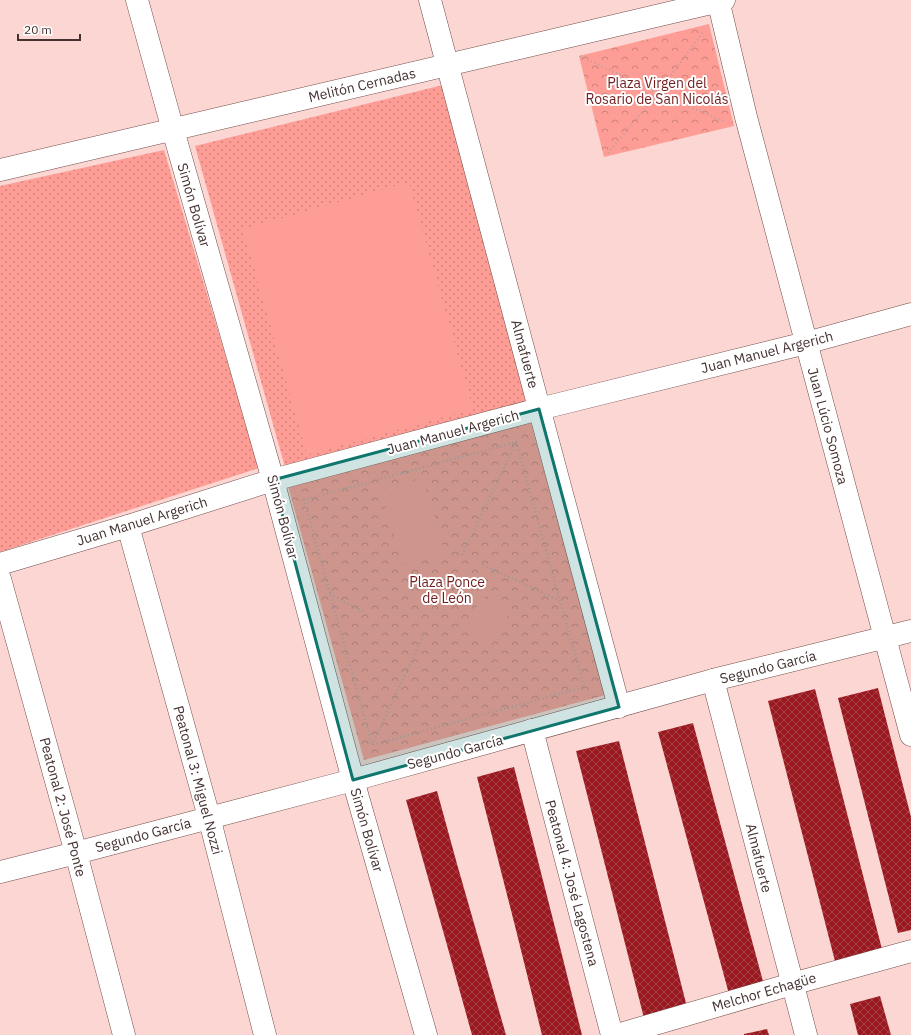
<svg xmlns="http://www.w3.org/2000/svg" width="911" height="1035" viewBox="0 0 911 1035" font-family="'IBM Plex Sans',sans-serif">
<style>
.grass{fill:url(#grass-dots)}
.park{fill:url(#park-crowns)}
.pitch{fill:#fe9d95}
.building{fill:url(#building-cross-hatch)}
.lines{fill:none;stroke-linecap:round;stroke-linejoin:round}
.minor-casing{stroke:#734d49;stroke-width:23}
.path{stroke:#bfa09d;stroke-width:2.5;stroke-dasharray:1 3;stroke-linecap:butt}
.minor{stroke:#fff;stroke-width:22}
.marked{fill:#0f766e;fill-opacity:0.2;stroke:#0f766e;stroke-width:3;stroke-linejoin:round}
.labels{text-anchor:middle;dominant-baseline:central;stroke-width:4;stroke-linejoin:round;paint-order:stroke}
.park-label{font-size:14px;fill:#701d1e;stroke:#fff}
.street-label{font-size:14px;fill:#443231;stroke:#fff}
</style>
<defs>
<pattern id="grass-dots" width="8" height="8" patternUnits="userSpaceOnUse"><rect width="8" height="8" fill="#fe9d95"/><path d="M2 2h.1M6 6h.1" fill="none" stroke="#cf817a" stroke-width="1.8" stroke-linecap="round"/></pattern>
<pattern id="park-crowns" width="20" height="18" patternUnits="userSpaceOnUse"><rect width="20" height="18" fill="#fe9d95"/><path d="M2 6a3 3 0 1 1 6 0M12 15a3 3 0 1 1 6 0" fill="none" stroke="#cf817a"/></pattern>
<pattern id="building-cross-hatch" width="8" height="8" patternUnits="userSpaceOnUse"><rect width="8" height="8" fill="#9a1920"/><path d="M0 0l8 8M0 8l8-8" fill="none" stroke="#a54348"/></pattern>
</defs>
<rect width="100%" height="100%" fill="#fbd6d2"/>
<g class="grass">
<path d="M443,85L529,403L285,467L195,146Z"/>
<path d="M164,150L259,468L0,552V186Z"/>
</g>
<g class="park">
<path d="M709,24L734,126L604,157L579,56Z"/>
<path d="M530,420L606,695L364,760L288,486Z"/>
</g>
<g class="pitch">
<path d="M409,182L473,409L307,455L243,229Z"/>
<path d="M423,478L445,553L403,565L381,490Z"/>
<path d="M482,596L510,610L492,644L465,630Z"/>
</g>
<g class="building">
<path d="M878,688L911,817V930L898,933L838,698Z"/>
<path d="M815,689L883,953L836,965L768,701Z"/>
<path d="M693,723L764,985L729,994L658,732Z"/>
<path d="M619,741L687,1007L644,1018L576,751Z"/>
<path d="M514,767L560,947L582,1035H542L515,926L477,777Z"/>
<path d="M437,791L457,864L506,1035H472L447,945L406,800Z"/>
<path d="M880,996L891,1035H858L850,1004Z"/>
<path d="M767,1029L769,1035H744V1034Z"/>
</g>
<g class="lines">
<defs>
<g id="minor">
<path d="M137,0L173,130L273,480L353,780L426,1035"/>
<path d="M430,0L619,707"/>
<path d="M718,0L746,117L911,735"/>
<path d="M0,170L724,0"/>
<path d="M128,526L209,817L265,1035"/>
<path d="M0,564L128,526L273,480L539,409L806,343L911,314"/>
<path d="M0,579L76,853L124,1035"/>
<path d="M713,680L806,1035"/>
<path d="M532,730L612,1035"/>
<path d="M0,872L76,853L353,780L713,680L911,631"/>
<path d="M617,1035L792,984L911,951"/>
</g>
</defs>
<use href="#minor" class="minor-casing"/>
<g class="path">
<path d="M580,56L658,93L725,122"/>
<path d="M608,153L658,93L703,32"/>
<path d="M516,442L584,687L372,745L304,500Z"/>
<path d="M462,555L516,443"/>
<path d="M483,565L560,601"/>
<path d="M330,594L364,612"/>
<path d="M372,745L422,639"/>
</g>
<use href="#minor" class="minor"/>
</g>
<path class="marked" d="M539,409L619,707L353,780L273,480Z"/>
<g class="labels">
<g class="park-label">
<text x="657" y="83">Plaza Virgen del<tspan x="657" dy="16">Rosario de San Nicolás</tspan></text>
<text x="447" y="582">Plaza Ponce<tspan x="447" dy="16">de León</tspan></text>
</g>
<g class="street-label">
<text transform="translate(362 85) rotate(-13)">Melitón Cernadas</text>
<text transform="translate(194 205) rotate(74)">Simón Bolívar</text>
<text transform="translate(767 352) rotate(-14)">Juan Manuel Argerich</text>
<text transform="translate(525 354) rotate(75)">Almafuerte</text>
<text transform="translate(828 426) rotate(75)">Juan Lúcio Somoza</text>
<text transform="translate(453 432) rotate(-15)">Juan Manuel Argerich</text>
<text transform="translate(283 517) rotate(75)">Simón Bolívar</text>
<text transform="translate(142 521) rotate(-17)">Juan Manuel Argerich</text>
<text transform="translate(768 667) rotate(-14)">Segundo García</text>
<text transform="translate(455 752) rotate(-15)">Segundo García</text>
<text transform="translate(198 780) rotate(75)">Peatonal 3: Miguel Nozzi</text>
<text transform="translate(63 807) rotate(75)">Peatonal 2: José Ponte</text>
<text transform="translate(367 830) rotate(74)">Simón Bolívar</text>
<text transform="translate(143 835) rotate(-15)">Segundo García</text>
<text transform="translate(759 858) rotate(76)">Almafuerte</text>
<text transform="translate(572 883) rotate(75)">Peatonal 4: José Lagostena</text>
<text transform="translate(764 992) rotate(-16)">Melchor Echagüe</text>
</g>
</g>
<path d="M18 34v6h62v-6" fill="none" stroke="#443231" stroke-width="2"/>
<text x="24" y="34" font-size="12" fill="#443231" stroke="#ffffff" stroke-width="3" paint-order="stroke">20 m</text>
</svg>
